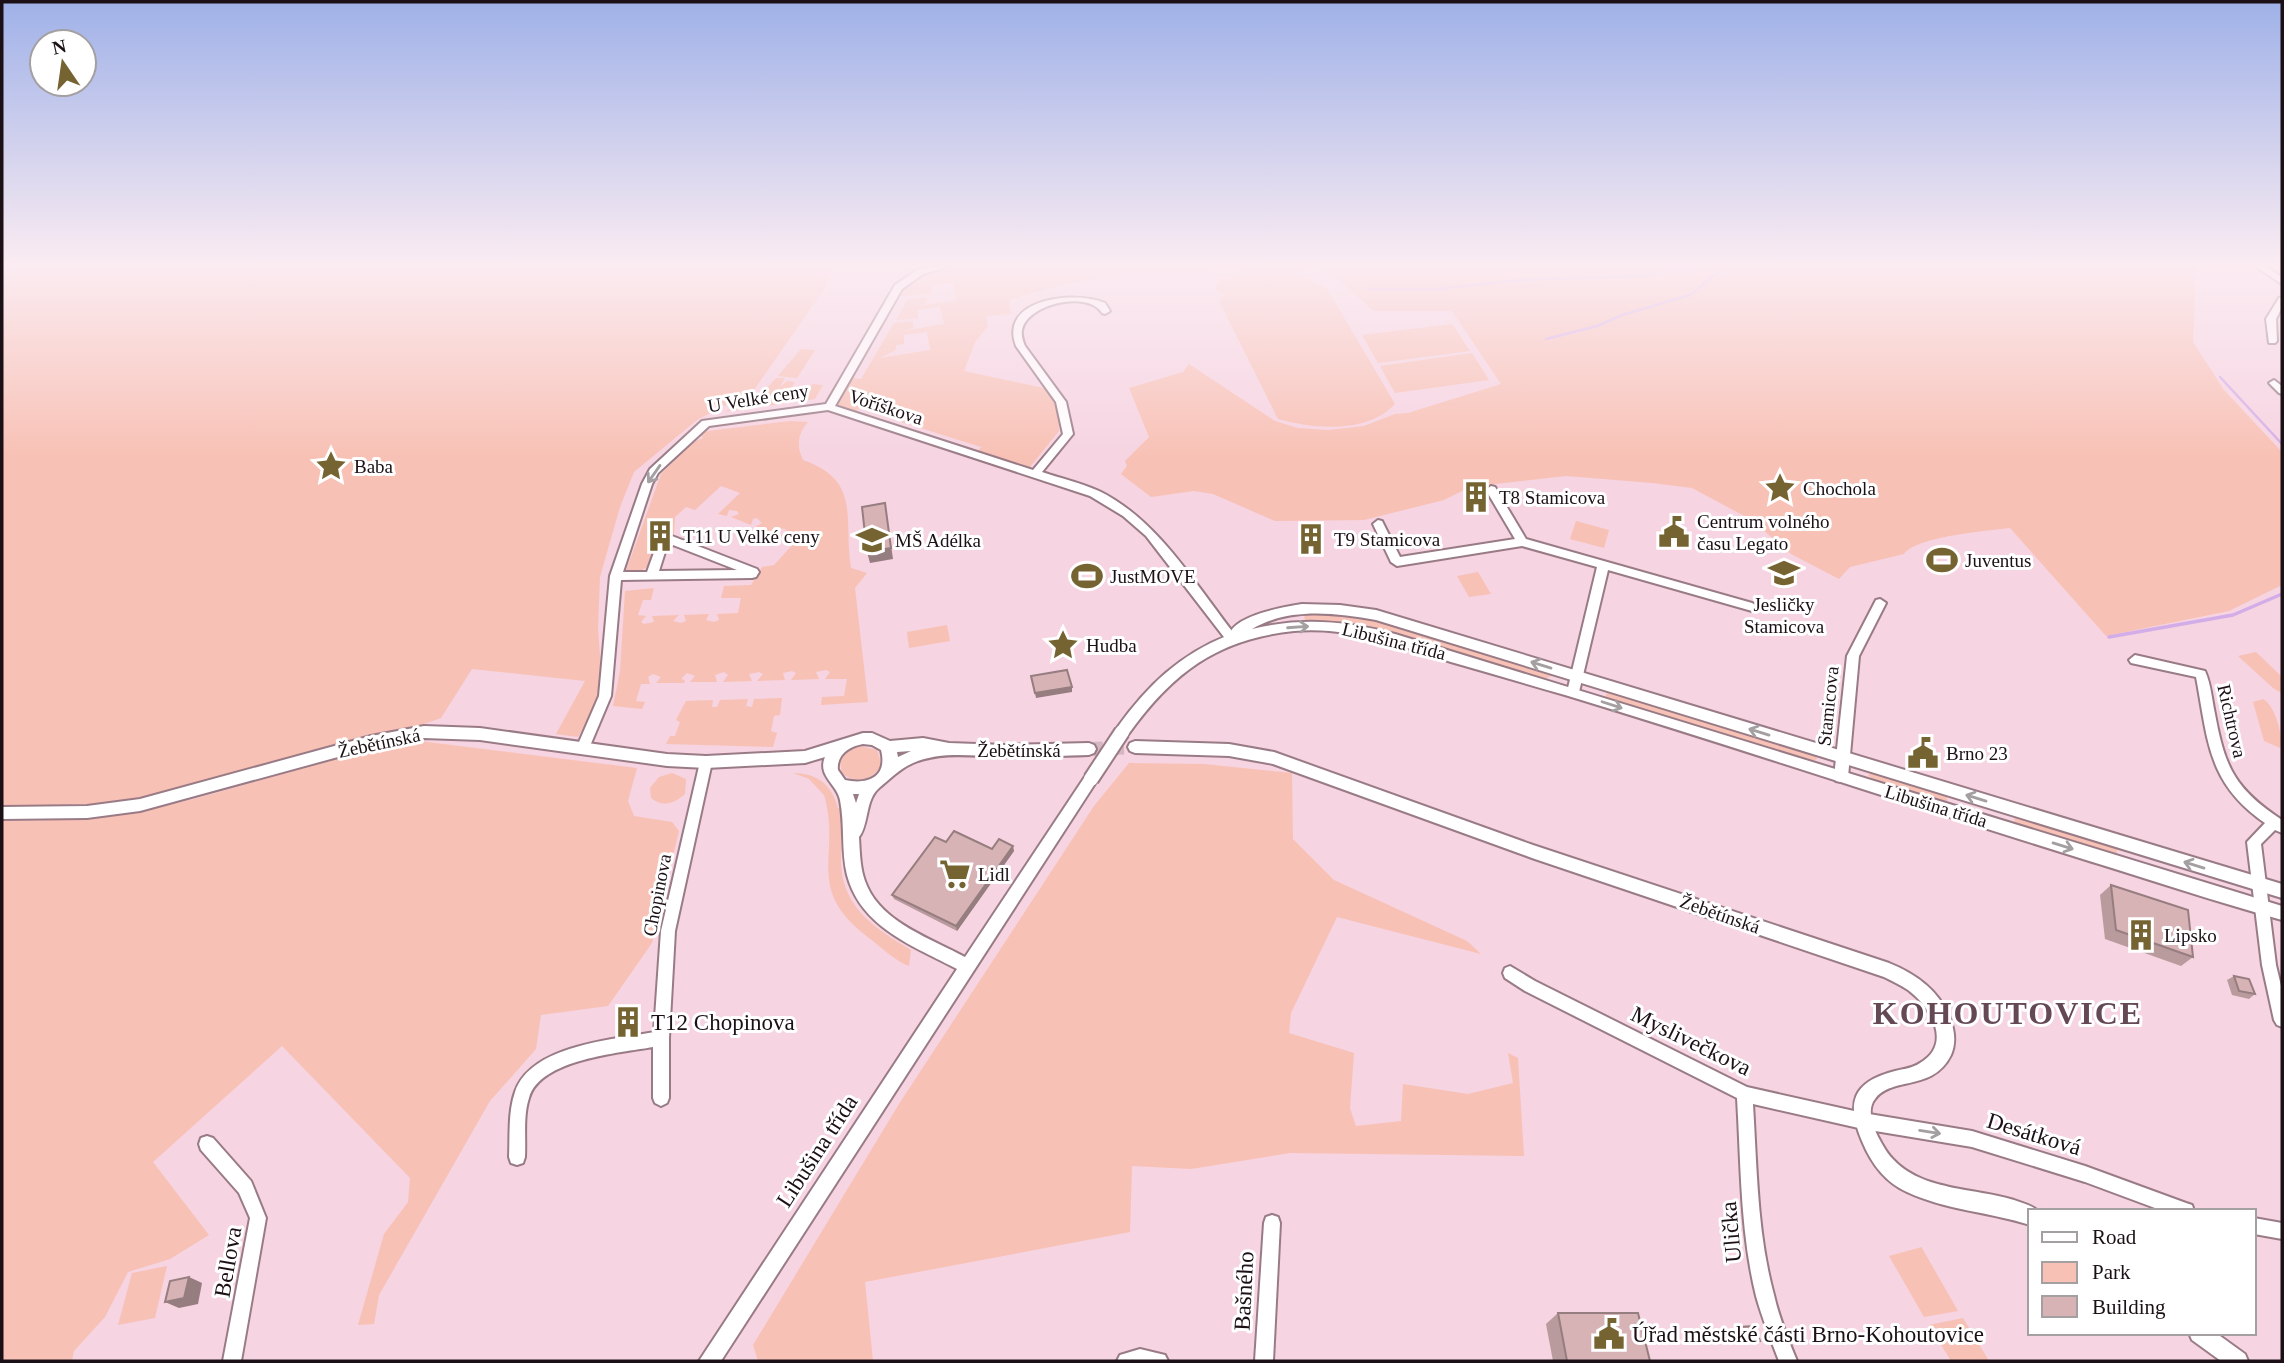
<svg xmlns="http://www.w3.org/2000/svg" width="2284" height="1363" viewBox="0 0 2284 1363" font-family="'Times New Roman',serif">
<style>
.green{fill:#f8c1b5;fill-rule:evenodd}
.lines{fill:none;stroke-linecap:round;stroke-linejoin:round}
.stream-far1{stroke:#d3ade8;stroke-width:2.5}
.stream{stroke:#d3ade8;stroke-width:3.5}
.tertiary-tunnel{stroke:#d5b7c2;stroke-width:14;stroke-dasharray:14 7;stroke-linecap:butt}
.minor-casing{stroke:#997b86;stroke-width:4}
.tertiary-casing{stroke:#997b86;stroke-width:4}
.minor{fill:#fff;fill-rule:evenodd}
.tertiary{fill:#fff;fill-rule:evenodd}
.tertiary-bridge-casing{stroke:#997b86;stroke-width:18;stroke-linecap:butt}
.tertiary-bridge{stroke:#fff;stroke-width:14}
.wall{fill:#b99a9d}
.shaded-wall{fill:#967d7f}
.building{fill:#d7b3b6;stroke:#967d7f;stroke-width:2}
.oneway{stroke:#a49fa1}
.labels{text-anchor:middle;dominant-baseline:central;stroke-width:6;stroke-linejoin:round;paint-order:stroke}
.street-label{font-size:19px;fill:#1b1015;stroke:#fff}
.poi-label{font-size:19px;fill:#1b1015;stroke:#fff;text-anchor:start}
.near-poi-label{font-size:23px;fill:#1b1015;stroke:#fff;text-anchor:start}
.near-street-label{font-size:23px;fill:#1b1015;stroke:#fff}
.near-district-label{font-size:32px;font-weight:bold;letter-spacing:2px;fill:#644853;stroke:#fff}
</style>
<rect width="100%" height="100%" fill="#f6d4e1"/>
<g class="green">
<path d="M2,266H833L827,285L754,390L697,420L634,472L620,507L600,577L598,628L602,683L595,706L578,737L556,734L585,681L472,669L441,718L418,726L372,735L142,798L91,804L2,806Z"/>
<path d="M984,266H1211L1206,273C1139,269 1072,279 1009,300L1011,314L986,316L988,326L975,342L964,371L1044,388L1058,409L1059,431L1026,472L975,455L981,447L873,413L878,408L865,403L853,414L829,407L846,377L861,379L894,323L913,321V328L903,331L944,324L940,307L918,310V318L896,320L907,300L926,297L927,303L918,306L957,300L953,283L931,286L932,294L899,296C918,266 952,271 984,266ZM927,332L930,350L879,358L896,350V345L904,344V335Z"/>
<path d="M1246,266H1307L1302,267V272L1315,284L1326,287L1395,404C1367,434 1314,429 1278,419L1219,301L1224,295L1215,289L1218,281L1245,273Z"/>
<path d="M1322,266H2196L2193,342L2224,390L2282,452V585L2229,611L2106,636L2010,528C1987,531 1917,536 1904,554L1850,567L1839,579L1791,554L1750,519L1692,488L1652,483L1566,476L1470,487L1444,500L1364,520L1275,521L1213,494L1194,491L1151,497L1121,474L1127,466L1125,461L1149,437L1129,388L1183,372L1189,364L1275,421L1298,428L1328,430L1364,426L1395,414L1408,413L1501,384L1452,311H1374Z"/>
<path d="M1452,324L1470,351L1378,363L1362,335Z"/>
<path d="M801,349L815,350L797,378L778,376Z"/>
<path d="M1472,353L1489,380L1395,393L1380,366Z"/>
<path d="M776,378H785L780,387L787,381L795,382L789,392L809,391L812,384L823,385L815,399L724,412L758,398Z"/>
<path d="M790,421L808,422C798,433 796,446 803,460C862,481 843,517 851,568L867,573L855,588L868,702L821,705L822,697L844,696L847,679H825L830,672L826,670L816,672L819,679L791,680L796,673L792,671L783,673L785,680L757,681L763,674L759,672L749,674L752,681L723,682L728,675L724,672L715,675L717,682H690L695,676L687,673L681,679L685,680L684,683H656L661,677L653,674L648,677L650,684H641L636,701L645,702L642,709L613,706L620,671L625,591L654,588L651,600H643L638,615L646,616L641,622L644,624L654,622L652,616L679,615L673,621L681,623L686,621L684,615L709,614L706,620L714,622L719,620L717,614L738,613L741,598H721L724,586L751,585L762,567L774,565L795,542L779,536L787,532L785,529L777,528L775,534L755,527L762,523L757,518L753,519L751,525L731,517L739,514L737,511L729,510L727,516L718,514L740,493L721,486L695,510L686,507L675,517L674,534L660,530L652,538L664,544C654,560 648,575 626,571L661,474L695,441L703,438L701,435L707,431Z"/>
<path d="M1576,521L1609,530L1604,548L1570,539Z"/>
<path d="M1478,572L1491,594L1469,597L1457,576Z"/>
<path d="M1325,614C1402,619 1477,650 1550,673L1551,676L1545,679L1362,624L1305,621L1304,615Z"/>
<path d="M947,625L950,641L909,648L907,632Z"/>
<path d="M2256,652L2282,677V693L2273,688L2238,656Z"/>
<path d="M1608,690L1816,755L1817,759L1811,762L1605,698Z"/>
<path d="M782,698L780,715L774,716L771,731L777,733L773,747L666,744L670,736H675L680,722L676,720L686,701L713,700L712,707H717L720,700L748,699L746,706L752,707L754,699Z"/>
<path d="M2263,699C2275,705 2284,738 2280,748L2264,741L2253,702Z"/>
<path d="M411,740L637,768L628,801L634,816L672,822L679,831L652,943L608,1006L541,1015L536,1049L490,1101L379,1295L374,1324L358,1325L384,1234L408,1202L410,1178L282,1046L153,1162L209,1235L170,1259L128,1272L105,1317L74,1351L72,1361H2V821C47,820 91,821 136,812C229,794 318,759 411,740Z"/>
<path d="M860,746L877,750L882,765C873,780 855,785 842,773L840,762L847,751Z"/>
<path d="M1129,763L1204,764L1292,773L1293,839L1334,880L1467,941L1481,954L1337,917L1291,1013L1289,1033L1354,1053L1350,1108L1356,1126L1401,1121L1403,1084L1468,1094L1513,1083L1508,1053L1518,1058L1524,1156L1290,1153L1191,1169L1132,1166L1130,1232L865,1282L873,1361H758L753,1345L899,1104L1094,806Z"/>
<path d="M1873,772L1947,795V803L1874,781L1868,775Z"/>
<path d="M672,773L686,779L685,794C675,803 663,808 651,798L650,788L659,777Z"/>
<path d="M793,773C816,773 832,784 838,808H843C844,826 841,844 841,862C842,908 876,929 911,950L909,966C895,961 881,947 869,938C803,888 842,857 824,795L809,779Z"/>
<path d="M2014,815L2117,847V855L2015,825Z"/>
<path d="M1922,1247V1248L1958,1311L1924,1317L1889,1256Z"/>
<path d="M167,1266L155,1318L118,1325L132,1273Z"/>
<path d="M1963,1318L1989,1361H1951L1929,1325Z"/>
</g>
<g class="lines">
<g class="stream-far1">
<path d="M1368,289H1439L1520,280L1639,276L1711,266"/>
<path d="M1546,339L1597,326L1622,315L1690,295L1726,266"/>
<path d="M2220,377L2282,444"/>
</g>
<path class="stream" d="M2109,637L2233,615L2282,594"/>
<path class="tertiary-tunnel" d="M1089,749L1135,747"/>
<defs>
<g id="minor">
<path d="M935,266H950L923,274L902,289L835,406L1033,470L1063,434L1056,402L1016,346C998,299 1074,290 1105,303L1110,311L1105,314L1102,313C1088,290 1027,304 1022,330C1021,336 1023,341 1025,346L1066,402L1073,434L1042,472C1060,478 1081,483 1099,491C1157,519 1196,585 1235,635L1237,638L1235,641H1227L1146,536L1123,516L1090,496L828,410L709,426L658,473L652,484L623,572H647L656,547L672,536L757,569L759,572L756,577L752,578L621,580L611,696L587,753H577L576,749L599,696L610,576L642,484L650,469L702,421L826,404L895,285L917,270ZM673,545L737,570L659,571L665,552Z"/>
<path d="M2255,266H2265L2282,277V284Z"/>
<path d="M2282,297V307L2276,319L2277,341L2275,343H2269L2266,319L2279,298Z"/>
<path d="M2274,380L2282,386V394L2279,393L2269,383Z"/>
<path d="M1491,486L1495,487L1526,539L1752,603L1758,607L1752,611L1608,570L1579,692L1577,695H1569L1567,692L1597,567L1522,546L1397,566L1391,562L1373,524L1378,520L1382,521L1400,557L1515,539L1486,490Z"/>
<path d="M1880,599L1886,603L1859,656L1848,777L1846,781L1841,782L1836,781L1834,777L1847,656L1876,600Z"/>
<path d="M2135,655L2205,671C2211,684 2212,700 2215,714C2225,768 2235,789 2282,820V833L2275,830L2261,844L2276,965L2282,990V1027L2277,1025L2274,1020L2262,965L2247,842L2265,823C2207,783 2208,740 2196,677L2131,663L2129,660Z"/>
<path d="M706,757L711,758L712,762L675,931L669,1038V1098L667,1103L661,1106L655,1103L653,1098V1047C620,1053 540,1059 529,1098C523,1116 526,1138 525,1157L523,1163L517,1165L511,1163L509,1157C510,1136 508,1112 515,1092C531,1045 612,1040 654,1032L661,931L700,762L701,758Z"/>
<path d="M1510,966L1535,981L1747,1087L1863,1113L1972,1131L2085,1166L2186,1203L2192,1205L2194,1211H2163L2085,1182L1972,1147L1863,1129L1753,1104C1757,1168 1757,1233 1774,1295C1779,1318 1788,1339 1797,1361H1779C1771,1340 1762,1318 1756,1296C1740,1231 1741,1164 1737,1098L1525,991L1505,978L1503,973L1505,968Z"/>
<path d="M207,1136L213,1138L251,1181L266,1218L241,1361H223L250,1218L239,1193L201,1150L199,1144L201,1138Z"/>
<path d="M1272,1215L1278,1217L1280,1223L1273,1361H1255L1264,1223L1266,1217Z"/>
<path d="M2254,1218L2282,1223V1239L2254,1234Z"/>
<path d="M1140,1349L1165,1355L1168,1361H1117L1120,1355Z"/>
</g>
<g id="tertiary">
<path d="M1302,604L1340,605L1376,610L2282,884V898L1376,620C1335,613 1290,607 1252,629C1301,617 1347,621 1395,634L2282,906V920C2217,902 2151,880 2086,860C1912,806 1739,748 1565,695C1527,684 1489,673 1451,662C1400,646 1349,626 1294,631C1216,639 1171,674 1127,736H1117L1115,732L1117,728C1147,686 1180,654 1229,635C1235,615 1283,607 1302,604Z"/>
<path d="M424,726L480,728L667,754L706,756L805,751L863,733H872L890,741L923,738L949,743L1005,745L1089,743L1094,745L1096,749L1094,753L1089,755C1060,756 1031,757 1003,757C972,756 941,751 913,763C899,769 890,779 879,788C865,800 869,824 859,837C860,854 860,871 867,886C883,923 932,939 965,957L1086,775L1091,773L1096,775L1098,779L721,1361H699L957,969C914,946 861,928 847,875C841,851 845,825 840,800C837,784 817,776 825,757L805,763L706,768L667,766L480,740L424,738L371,748L140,811L87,818L2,819V807L87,806L140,799L371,736ZM863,744L872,745L881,750C888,777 868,785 845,780L838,770C836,755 850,746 863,744ZM911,751L898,757L897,752ZM853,794H859L856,803Z"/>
<path d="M1135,741L1229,744L1274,752L1533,845L1889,963C1914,973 1937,989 1948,1014C1954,1027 1957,1041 1951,1055C1933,1092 1892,1076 1875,1099C1865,1111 1875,1132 1882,1144C1908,1192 1968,1186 2014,1200C2022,1203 2032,1205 2038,1211H2030V1225C1990,1212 1945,1210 1907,1192C1885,1182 1871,1163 1862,1141C1846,1103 1852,1082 1895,1071C1903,1069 1913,1068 1920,1063C1953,1044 1931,1007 1908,990C1901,985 1892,981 1884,977L1532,858L1273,764L1229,756L1135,753L1130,751L1128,747L1130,743Z"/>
<path d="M2189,1333H2216L2245,1354L2248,1361H2221L2192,1340Z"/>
</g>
</defs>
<use href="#minor" class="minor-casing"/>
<use href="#tertiary" class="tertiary-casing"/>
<use href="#minor" class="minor"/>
<use href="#tertiary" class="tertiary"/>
<defs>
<path id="tertiary-bridge" d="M1091,779L1122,732"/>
</defs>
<use href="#tertiary-bridge" class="tertiary-bridge-casing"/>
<use href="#tertiary-bridge" class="tertiary-bridge"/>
</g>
<g class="wall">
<path d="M946,842L992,849L1014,851L957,931L894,899L892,895Z"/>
<path d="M2111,885L2193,957L2181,966L2105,939L2100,895Z"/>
<path d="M2234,976L2255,994L2249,999L2232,995L2227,980Z"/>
<path d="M1558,1313L1650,1361H1553L1546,1324Z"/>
<path d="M1739,1327L1760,1341L1756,1344H1740L1735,1330Z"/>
</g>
<g class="shaded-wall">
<path d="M885,503L893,559L870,563L867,552Z"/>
<path d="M1072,687V692L1036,698L1035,693Z"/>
<path d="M1013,846L1014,851L957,931L956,926Z"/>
<path d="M633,1008L636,1012L635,1028L620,1031L617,1027Z"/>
<path d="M189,1277L202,1283L198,1304L179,1308L165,1302Z"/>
</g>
<g class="building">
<path d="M885,503L891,548L867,552L862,507Z"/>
<path d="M1067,670L1072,687L1035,693L1031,676Z"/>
<path d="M954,831L992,849L999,839L1013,846L956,926L892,895L935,837L946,842Z"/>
<path d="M2111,885L2188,910L2193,957L2116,930Z"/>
<path d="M2234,976L2249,979L2255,994L2239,991Z"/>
<path d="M633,1008L632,1024L617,1027V1011Z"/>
<path d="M189,1277L184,1298L165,1302L170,1281Z"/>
<path d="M1558,1313H1638L1650,1361H1567Z"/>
<path d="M1755,1326L1760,1341L1744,1342L1739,1327Z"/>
</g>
<defs><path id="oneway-shaft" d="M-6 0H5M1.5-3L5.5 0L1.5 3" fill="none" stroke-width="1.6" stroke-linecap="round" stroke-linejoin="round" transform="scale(1.75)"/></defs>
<g class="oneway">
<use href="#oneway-shaft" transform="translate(654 474) rotate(125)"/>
<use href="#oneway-shaft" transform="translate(1298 627) rotate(-4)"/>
<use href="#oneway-shaft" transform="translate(1541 665) rotate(-163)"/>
<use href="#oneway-shaft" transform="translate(1612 705) rotate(18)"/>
<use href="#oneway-shaft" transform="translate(1759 732) rotate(-163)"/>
<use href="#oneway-shaft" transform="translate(1976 798) rotate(-163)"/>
<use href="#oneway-shaft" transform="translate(2063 846) rotate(17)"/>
<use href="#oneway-shaft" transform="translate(2194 865) rotate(-163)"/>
<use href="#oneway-shaft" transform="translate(1930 1132) rotate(9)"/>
</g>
<linearGradient id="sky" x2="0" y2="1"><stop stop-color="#9fb1e8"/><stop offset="0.58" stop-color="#fbecf2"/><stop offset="1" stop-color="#fbecf2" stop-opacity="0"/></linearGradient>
<rect width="2284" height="457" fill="url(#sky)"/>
<defs>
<symbol id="sight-bare" viewBox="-9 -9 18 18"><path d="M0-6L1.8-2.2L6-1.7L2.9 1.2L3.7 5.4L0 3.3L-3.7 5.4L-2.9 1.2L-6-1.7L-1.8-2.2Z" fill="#756432" stroke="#fff" stroke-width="2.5" paint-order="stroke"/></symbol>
<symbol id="building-bare" viewBox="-9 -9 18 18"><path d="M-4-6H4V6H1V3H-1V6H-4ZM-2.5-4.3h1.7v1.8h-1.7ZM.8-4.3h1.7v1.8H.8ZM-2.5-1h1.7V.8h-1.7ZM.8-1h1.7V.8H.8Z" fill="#756432" stroke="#fff" stroke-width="2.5" paint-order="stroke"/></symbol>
<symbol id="civic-bare" viewBox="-9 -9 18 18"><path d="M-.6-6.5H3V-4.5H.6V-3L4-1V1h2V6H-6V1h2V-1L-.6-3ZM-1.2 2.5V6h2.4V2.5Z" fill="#756432" stroke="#fff" stroke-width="2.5" paint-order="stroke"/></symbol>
<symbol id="school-bare" viewBox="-9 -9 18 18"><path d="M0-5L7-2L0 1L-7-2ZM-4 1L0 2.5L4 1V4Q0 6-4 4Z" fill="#756432" stroke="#fff" stroke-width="2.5" paint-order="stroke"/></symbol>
<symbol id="stadium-bare" viewBox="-9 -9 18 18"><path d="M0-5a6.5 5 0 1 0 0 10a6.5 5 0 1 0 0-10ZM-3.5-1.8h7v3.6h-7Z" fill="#756432" stroke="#fff" stroke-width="2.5" paint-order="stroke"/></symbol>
<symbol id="supermarket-bare" viewBox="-9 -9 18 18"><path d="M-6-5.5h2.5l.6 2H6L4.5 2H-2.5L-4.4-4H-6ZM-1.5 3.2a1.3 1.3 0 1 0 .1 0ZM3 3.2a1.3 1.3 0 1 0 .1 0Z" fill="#756432" stroke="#fff" stroke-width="2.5" paint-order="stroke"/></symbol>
</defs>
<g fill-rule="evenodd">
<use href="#sight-bare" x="309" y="444" width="44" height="44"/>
<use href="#sight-bare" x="1758" y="466" width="44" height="44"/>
<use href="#building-bare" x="1454" y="475" width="44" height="44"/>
<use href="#civic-bare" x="1652" y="510" width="44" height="44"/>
<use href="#building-bare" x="638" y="514" width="44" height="44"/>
<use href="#building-bare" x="1289" y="517" width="44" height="44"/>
<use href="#school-bare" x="850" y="518" width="44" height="44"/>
<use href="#stadium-bare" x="1920" y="538" width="44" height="44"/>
<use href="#school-bare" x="1762" y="551" width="44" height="44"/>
<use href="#stadium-bare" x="1065" y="554" width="44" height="44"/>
<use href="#sight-bare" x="1041" y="623" width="44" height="44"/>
<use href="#civic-bare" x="1901" y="731" width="44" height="44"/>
<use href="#supermarket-bare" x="933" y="852" width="44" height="44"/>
<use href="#building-bare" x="2119" y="913" width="44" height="44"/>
<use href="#building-bare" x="606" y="1000" width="44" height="44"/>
<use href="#civic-bare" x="1587" y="1312" width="44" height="44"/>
</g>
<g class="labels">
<g class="street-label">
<text transform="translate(758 398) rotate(-9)">U Velké ceny</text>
<text transform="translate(886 407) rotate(18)">Voříškova</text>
<text transform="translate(1394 641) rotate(14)">Libušina třída</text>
<text transform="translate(1828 706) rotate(-84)">Stamicova</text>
<text transform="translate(2232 721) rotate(77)">Richtrova</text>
<text transform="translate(379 743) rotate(-12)">Žebětínská</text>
<text x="1019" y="750">Žebětínská</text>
<text transform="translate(1936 806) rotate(17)">Libušina třída</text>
<text transform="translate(657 895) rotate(-79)">Chopinova</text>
<text transform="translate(1720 914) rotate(19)">Žebětínská</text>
</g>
<g class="poi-label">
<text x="354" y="466">Baba</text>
<text x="1803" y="488">Chochola</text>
<text x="1499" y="497">T8 Stamicova</text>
<text x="1697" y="521">Centrum volného<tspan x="1697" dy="22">času Legato</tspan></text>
<text x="683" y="536">T11 U Velké ceny</text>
<text x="1334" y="539">T9 Stamicova</text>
<text x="895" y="540">MŠ Adélka</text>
<text x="1965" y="560">Juventus</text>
<text x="1110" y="576">JustMOVE</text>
<text x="1784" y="604" text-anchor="middle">Jesličky<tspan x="1784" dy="22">Stamicova</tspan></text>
<text x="1086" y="645">Hudba</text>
<text x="1946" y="753">Brno 23</text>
<text x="978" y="874">Lidl</text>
<text x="2164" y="935">Lipsko</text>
</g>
<g class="near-poi-label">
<text x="651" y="1022">T12 Chopinova</text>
<text x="1632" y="1334">Úřad městské části Brno-Kohoutovice</text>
</g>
<g class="near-street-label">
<text transform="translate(1691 1041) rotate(26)">Myslivečkova</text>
<text transform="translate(2034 1134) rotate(17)">Desátková</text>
<text transform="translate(817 1151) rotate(-57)">Libušina třída</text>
<text transform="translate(1731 1232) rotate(-95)">Ulička</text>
<text transform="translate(228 1262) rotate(-80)">Bellova</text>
<text transform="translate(1244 1291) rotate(-87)">Bašného</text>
</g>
<g class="near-district-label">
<text x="2008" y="1013">KOHOUTOVICE</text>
</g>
</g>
<rect width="2284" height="1363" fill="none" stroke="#1b1015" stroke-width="7"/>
<rect x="2028" y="1209" width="228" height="126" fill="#ffffff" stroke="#a49fa1" stroke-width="2"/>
<rect x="2042" y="1232" width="35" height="10" fill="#ffffff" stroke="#a49fa1" stroke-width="2"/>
<text x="2092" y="1244" font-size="21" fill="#1b1015">Road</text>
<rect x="2042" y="1262" width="35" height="21" fill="#f8c1b5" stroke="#a49fa1" stroke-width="2"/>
<text x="2092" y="1279" font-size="21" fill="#1b1015">Park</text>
<rect x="2042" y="1296" width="35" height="21" fill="#d7b3b6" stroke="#a49fa1" stroke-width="2"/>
<text x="2092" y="1314" font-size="21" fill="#1b1015">Building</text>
<g transform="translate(63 63) rotate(347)"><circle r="33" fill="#ffffff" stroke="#a49fa1" stroke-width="2"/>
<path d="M0-5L12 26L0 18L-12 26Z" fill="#756432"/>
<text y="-10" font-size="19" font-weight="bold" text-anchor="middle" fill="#1b1015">N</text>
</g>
</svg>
